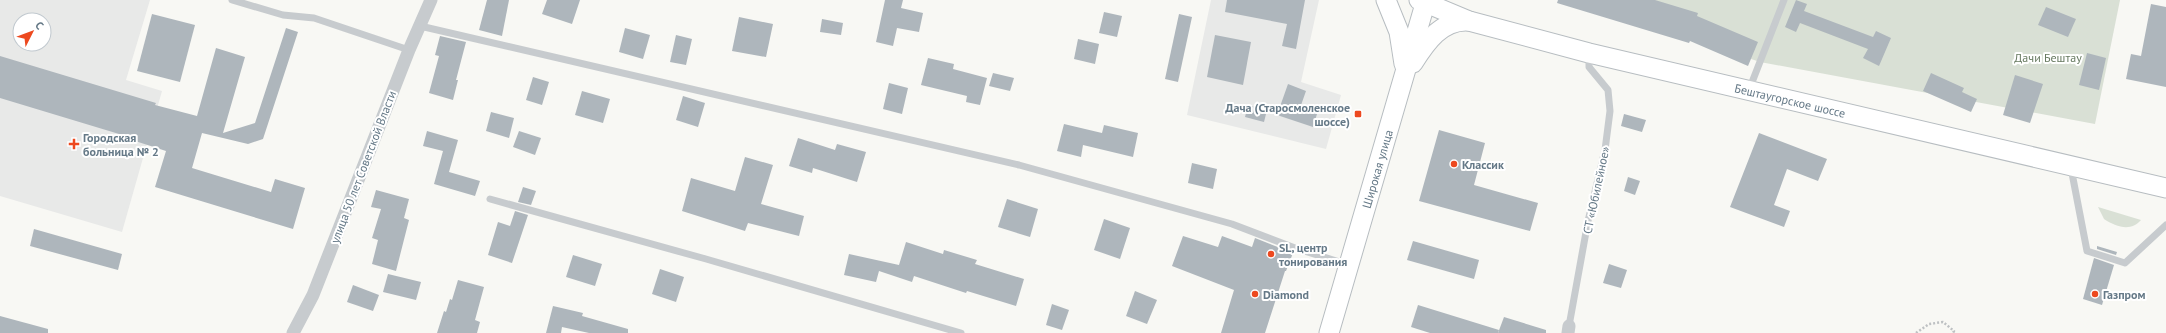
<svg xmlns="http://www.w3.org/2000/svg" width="2166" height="333" viewBox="0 0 2166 333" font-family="'PT Sans',sans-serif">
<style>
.built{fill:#e8e9e8;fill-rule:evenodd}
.green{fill:#d9e0d5}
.building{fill:#aeb6bc}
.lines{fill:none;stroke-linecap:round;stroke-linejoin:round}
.secondary-casing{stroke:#b7bdc1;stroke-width:21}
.path{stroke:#bec1c3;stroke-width:2.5;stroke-dasharray:2 2;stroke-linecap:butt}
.service{stroke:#c7cbce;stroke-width:7}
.minor{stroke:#c7cbce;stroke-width:13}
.secondary{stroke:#fff;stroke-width:19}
.poi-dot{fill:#ed491f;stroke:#fff;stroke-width:1.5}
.labels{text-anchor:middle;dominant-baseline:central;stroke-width:4;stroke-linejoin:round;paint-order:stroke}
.park-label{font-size:12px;fill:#667960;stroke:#fff}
.street-label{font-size:12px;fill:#657987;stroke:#fff}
.poi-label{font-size:12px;font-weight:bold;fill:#657987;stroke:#fff;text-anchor:start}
</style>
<rect width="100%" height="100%" fill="#f8f8f4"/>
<g class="built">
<path d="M0,0H150L126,80L162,91L122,232L0,196ZM20,20H44V44H20Z"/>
<path d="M1211,0H1319L1301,82L1341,95L1326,149L1187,115Z"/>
</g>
<g class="green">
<path d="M1576,0H2120L2095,124L1760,62Z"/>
<path d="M2098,207L2141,220C2131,232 2116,227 2104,219Z"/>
</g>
<g class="building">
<path d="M487,0H509L502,36L479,30Z"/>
<path d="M547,0H580L572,24L542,14Z"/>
<path d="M885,0H903L901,8L923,13L919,32L897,28L893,46L876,42Z"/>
<path d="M1227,0H1305L1296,49L1282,46L1287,24L1225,12Z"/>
<path d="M1558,0H1655L1698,13L1697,16L1758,42L1748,66L1690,41L1689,43L1557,3Z"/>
<path d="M1796,0L1807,4L1804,11L1873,37L1876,31L1891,38L1879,66L1863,58L1868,49L1800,23L1796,32L1785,27Z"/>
<path d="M2151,4L2166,7V87L2126,79L2131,54L2141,56Z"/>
<path d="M2046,7L2076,19L2068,37L2038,25Z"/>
<path d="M1104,12L1122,16L1117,37L1099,33Z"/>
<path d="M152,14L195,25L180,82L137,71Z"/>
<path d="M1179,14L1192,17L1178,82L1165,79Z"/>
<path d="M739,17L773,24L766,57L732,51Z"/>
<path d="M822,19L843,23L841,35L820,32Z"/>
<path d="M286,28L298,32L263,139L248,144L202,133L192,168L271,192L275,179L305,188L293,229L155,187L166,151L129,139V137L0,98V56L156,103L155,105L197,116L216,48L245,57L223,133L255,123Z"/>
<path d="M625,28L650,35L643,59L619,52Z"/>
<path d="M676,35L692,39L686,65L670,62Z"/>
<path d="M1215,35L1251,42L1243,85L1207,77Z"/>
<path d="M440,36L466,42L456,80H458L453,100L429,93L439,56L435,55Z"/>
<path d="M1078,39L1099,44L1095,64L1074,59Z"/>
<path d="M2087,53L2106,58L2099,90L2079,85Z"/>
<path d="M928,58L954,64L953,69L987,78L980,105L966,102L967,96L921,85Z"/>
<path d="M993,73L1014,78L1010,91L989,86Z"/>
<path d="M1931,73L1964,88L1962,92L1977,99L1971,112L1923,91Z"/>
<path d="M2015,75L2043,84L2030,123L2003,115Z"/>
<path d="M533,77L549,82L542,105L526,100Z"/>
<path d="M889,83L908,88L902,114L883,109Z"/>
<path d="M1288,84L1306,91L1300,108L1317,114L1313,127L1277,115Z"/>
<path d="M582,91L610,99L603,123L575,115Z"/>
<path d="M683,96L705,103L698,127L676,120Z"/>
<path d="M1248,105L1267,110L1264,122L1245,117Z"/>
<path d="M491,112L514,118L509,138L486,131Z"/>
<path d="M1624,114L1646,120L1642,132L1621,126Z"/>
<path d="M1064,124L1102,133L1104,125L1138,133L1133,157L1083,145L1081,157L1057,151Z"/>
<path d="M1439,130L1485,143L1474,185L1538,203L1530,231L1419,201Z"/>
<path d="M427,131L458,140L449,172L480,181L475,196L434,184L443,151L423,146Z"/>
<path d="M519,131L541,138L535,155L513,147Z"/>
<path d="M1759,133L1827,159L1818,181L1787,169L1774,205L1790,211L1784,227L1730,207Z"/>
<path d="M798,138L835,150L837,144L866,152L857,182L813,168L812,173L789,166Z"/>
<path d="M745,157L773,165L761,204L804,216L799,236L748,223L745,231L682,211L691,178L735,191Z"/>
<path d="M1192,163L1217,169L1213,189L1188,183Z"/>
<path d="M1628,177L1640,181L1635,195L1624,191Z"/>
<path d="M523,187L536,191L531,205L518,202Z"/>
<path d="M376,190L409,199L404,218L409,220L396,271L372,264L378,240L372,238L381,209L371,207Z"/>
<path d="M1007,199L1038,209L1030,237L998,227Z"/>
<path d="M515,211L528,215L512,263L488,255L498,222L510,226Z"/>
<path d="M1104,219L1130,228L1120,259L1094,250Z"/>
<path d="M34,229L122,254L118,270L30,246Z"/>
<path d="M1183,236L1218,247L1222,236L1252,247L1255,238L1293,253L1286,271H1285L1265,333H1221L1234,290L1172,266Z"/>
<path d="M1413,241L1479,260L1474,279L1407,260Z"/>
<path d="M906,242L943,254L944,250L977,260L975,264L1024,279L1016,306L967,291L966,293L914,276L912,282L879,271L876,282L844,275L849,254L899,265Z"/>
<path d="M2097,246L2117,252L2116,255L2097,249Z"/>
<path d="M573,255L602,264L595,286L566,277Z"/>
<path d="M2094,258L2114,265L2102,305L2083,299Z"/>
<path d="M1609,264L1627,270L1621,288L1603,283Z"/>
<path d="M660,269L684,277L676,302L652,294Z"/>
<path d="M388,274L421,282L416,300L383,292Z"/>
<path d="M458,280L484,287L475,320L480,322L477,333H437L444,311L446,312L450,299L452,300Z"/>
<path d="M353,285L379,295L373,311L347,302Z"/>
<path d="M1135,291L1157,300L1147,324L1126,316Z"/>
<path d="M1052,304L1069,310L1062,330L1046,325Z"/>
<path d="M1418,305L1499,330L1498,333H1430L1411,327Z"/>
<path d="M553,306L583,313L582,316L628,329V333H589L562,327L561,333H546Z"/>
<path d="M0,316L48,329V333H0Z"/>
<path d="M1504,317L1546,330V333H1498Z"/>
</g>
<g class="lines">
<defs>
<g id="secondary">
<path d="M1386,0L1399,32L1404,64"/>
<path id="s1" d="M1419,0L1469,21L1589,53L2166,188"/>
<path d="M1413,63C1426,42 1442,19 1469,21"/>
<path id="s2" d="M1329,333L1425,4"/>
</g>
</defs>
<use href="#secondary" class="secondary-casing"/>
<path class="path" d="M1916,333L1929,324L1943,322L1954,331L1953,333"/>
<g class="service">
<path d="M232,0L283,15L314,18L409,50"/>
<path d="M420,26L1019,165L1232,224L1295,248L1349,265"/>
<path d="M1749,90L1784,0"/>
<path d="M2071,168L2087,251L2125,263L2166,225"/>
<path d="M490,199L706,259L961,333"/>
<path d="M1569,326L1588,221L1605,150L1610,111L1608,90L1589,67V53"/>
</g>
<g class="minor">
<path d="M293,333L313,295L409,50L431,0"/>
<path d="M1568,333L1569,326"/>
</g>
<use href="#secondary" class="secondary"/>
</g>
<g class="poi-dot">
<rect x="1354" y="110" width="8" height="8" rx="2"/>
<path d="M72 138h4v4h4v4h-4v4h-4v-4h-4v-4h4z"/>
<circle cx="1454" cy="164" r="4"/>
<circle cx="1271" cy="254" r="4"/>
<circle cx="1255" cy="294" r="4"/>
<circle cx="2095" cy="294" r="4"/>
</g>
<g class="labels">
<g class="park-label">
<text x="2048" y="57">Дачи Бештау</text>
</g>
<g class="street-label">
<text stroke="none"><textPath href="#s1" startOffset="385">Бештаугорское шоссе</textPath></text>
<text transform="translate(363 167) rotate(-69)">улица 50 лет Советской Власти</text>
<text stroke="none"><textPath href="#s2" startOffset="171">Широкая улица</textPath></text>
<text transform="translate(1596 190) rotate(-78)">СТ «Юбилейное»</text>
</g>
<g class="poi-label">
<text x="1350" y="107" text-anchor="end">Дача (Старосмоленское<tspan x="1350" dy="14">шоссе)</tspan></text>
<text x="83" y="137">Городская<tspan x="83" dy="14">больница № 2</tspan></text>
<text x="1462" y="164">Классик</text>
<text x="1279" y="247">SL, центр<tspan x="1279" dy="14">тонирования</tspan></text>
<text x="1263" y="294">Diamond</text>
<text x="2103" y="294">Газпром</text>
</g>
</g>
<g transform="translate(32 32) rotate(48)"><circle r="19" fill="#ffffff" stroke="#c1c9cf"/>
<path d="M0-3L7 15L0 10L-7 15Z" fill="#ed491f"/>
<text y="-6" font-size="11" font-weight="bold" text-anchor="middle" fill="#657987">С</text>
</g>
</svg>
